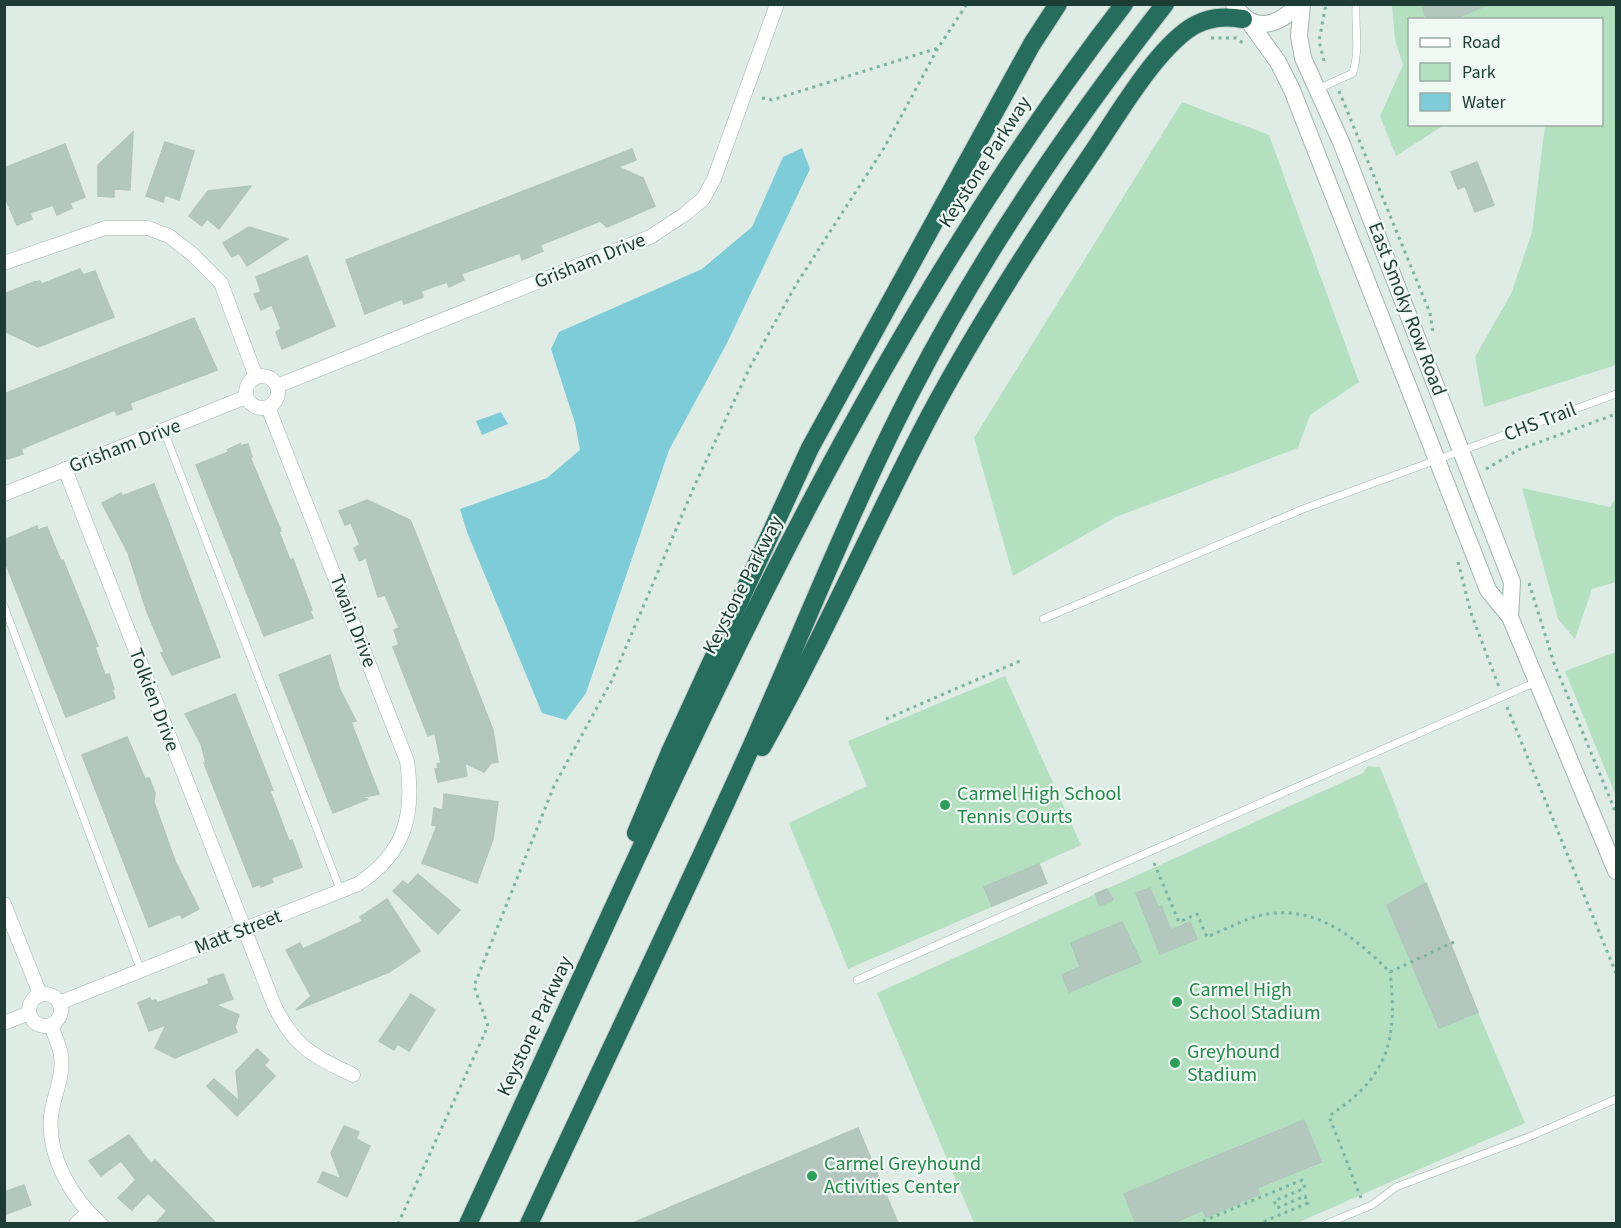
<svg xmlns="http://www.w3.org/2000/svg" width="1621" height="1228" viewBox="0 0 1621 1228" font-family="'Source Sans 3',sans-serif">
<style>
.green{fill:#b4e0bf}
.water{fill:#7eccd8}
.building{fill:#b3c7be;stroke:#b0c6bc;stroke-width:1.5}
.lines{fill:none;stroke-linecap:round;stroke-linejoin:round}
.service-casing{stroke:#a0b4ac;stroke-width:8}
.minor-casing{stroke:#a0b4ac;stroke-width:15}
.tertiary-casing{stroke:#a0b4ac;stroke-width:18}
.motorway-casing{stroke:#c0c9c6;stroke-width:20}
.path{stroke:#7ab3a0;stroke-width:3;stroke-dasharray:3 4.5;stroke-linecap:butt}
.service{stroke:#fff;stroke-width:7}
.minor{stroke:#fff;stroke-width:14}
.tertiary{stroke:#fff;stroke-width:16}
.motorway{stroke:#266d5d;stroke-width:18}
.leisure-dot{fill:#2e9e5b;stroke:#eff8f3;stroke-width:2}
.labels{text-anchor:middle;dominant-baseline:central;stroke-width:4.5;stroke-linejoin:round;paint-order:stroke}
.street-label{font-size:20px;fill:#1d3d34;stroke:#eff8f3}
.leisure-label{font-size:20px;fill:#27864d;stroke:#eff8f3;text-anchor:start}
</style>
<rect width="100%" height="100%" fill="#deece5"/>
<g class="green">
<path d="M1392,5H1616V365L1484,407L1475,357L1511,294L1532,232L1545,125L1602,124V20H1410V124L1444,125L1396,156L1380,116L1403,65L1395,40Z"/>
<path d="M1182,102L1269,135L1359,382L1310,415L1298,448L1116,517L1013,576L974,438Z"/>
<path d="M1522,488L1610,507L1616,498V582L1592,589L1575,639L1558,619Z"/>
<path d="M1616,652V796L1565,671Z"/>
<path d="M1005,676L1081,845L1039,864L1047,883L848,969L789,823L867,786L848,741Z"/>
<path d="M1368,766L1380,767L1451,948L1525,1123L1297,1223H974L877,993L1363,773Z"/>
</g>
<g class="water">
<path d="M802,148L810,169L727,343L669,450L586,693L566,720L542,713L467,532L460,509L547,478L580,450L575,423L551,349L559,332L702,269L752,227L783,157Z"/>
<path d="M501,412L508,424L482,435L476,421Z"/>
</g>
<g class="building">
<path d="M1421,4H1487V5L1452,20H1427Z"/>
<path d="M133,132L130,190L114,189V197L98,196V165Z"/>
<path d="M165,142L194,151L179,200L165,195L163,202L146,196Z"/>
<path d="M65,144L85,197L70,203L72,208L57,215L53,205L30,213L32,219L17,225L4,195V168Z"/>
<path d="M632,149L636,160L618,167L643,178L655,206L607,227L600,221L540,245L543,251L522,260L520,253L461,274L464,280L449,287L447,282L421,291L423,297L404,304L402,299L365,314L346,260Z"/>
<path d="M1477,162L1494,205L1475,212L1465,186L1458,189L1451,172Z"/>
<path d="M251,186L219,229L207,219L202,226L189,216L208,191Z"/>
<path d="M249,227L288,239L247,266L239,253L232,257L223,243Z"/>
<path d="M307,256L335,326L282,349L276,332L281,329L272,305L261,310L254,294L261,292L256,277Z"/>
<path d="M80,269L83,275L95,271L114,317L38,347L4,331V294L34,282L40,281L42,284Z"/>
<path d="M194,318L217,370L130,403L132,409L117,415L115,410L59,433L21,449L23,454L7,459L4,452V394Z"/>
<path d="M240,444V446L248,444L252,457H250L281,531L279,532L290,560L293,559L312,610L310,611L313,618L264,636L196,465L229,452L227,450Z"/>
<path d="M154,484L220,657L172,675L161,653L164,652L147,612L128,553L102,503L121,493L122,496Z"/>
<path d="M367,500L410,520L412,524L493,730L498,762L491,763L484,772L465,763L467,776L438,782L435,769L438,768L437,764L441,763L435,733L428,736L393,647L399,645L394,630L399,628L385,595L378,597L366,558L359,561L354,548L360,545L351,523L345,525L339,511Z"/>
<path d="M37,526L38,530L47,527L61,561L63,560L98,646L95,647L105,675L109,674L114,689L112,690L115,698L66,717L4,559V540Z"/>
<path d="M330,655L340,690L356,721L351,722L379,794L359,798L368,799L333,813L279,675Z"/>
<path d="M235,694L273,790L270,791L289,841L292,840L302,867L271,878L273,882L261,887L260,884L253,887L204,763H206L201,744L185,714Z"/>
<path d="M127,737L145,779L149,778L155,793L154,802L175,861L199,909L182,918L180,914L149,927L82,755Z"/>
<path d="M444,794L498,802L493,839L477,883L422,863L437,826L432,825L434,808L443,810Z"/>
<path d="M1039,864L1047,883L992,906L984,887Z"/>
<path d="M418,874L460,910L438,934L393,891L403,881L408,885Z"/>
<path d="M1426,883L1478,1012L1439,1028L1387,905Z"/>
<path d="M1150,888L1158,907L1161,906L1171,930L1190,922L1197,939L1160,954L1136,893Z"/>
<path d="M1107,889L1113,900L1100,906L1095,894Z"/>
<path d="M387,899L420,951L389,972L296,1010L311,996L286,950L300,943L303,949L363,921L360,917Z"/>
<path d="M1122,922L1141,962L1069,992L1062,975L1080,967L1071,943Z"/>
<path d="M223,974L233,999L216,1005L239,1015L235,1027L237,1032L175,1058L155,1048L166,1025L149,1031L138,1003L150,998L151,1001L156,1000L157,1003L209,984L208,979Z"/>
<path d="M411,994L435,1010L409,1051L398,1044L394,1050L379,1041Z"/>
<path d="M257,1049L269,1060L264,1065L275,1076L237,1116L207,1086L214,1079L239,1101L236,1071Z"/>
<path d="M1304,1120L1321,1162L1257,1188L1260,1194L1206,1217L1203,1210L1171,1224H1136L1124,1194Z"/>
<path d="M344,1126L359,1132L356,1139L370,1146L347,1197L318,1182L323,1172L341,1179L331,1153Z"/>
<path d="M858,1128L898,1223H633Z"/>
<path d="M129,1135L151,1164L155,1160L217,1224H155L167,1211L148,1193L132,1210L118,1198L136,1180L121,1161L101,1176L89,1161Z"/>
<path d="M24,1185L31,1205L4,1215V1192Z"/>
</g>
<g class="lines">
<defs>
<g id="service">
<path d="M1318,89L1353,73C1360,49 1355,30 1356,4"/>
<path d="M164,431L341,892"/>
<path d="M4,606L141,971"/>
<path d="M1043,619L1303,509L1616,394"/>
<path d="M857,980L1536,682"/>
<path d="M1326,1224L1372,1205L1396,1187L1531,1136L1616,1099"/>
</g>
<g id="minor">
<path d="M4,263L105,228H148L169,236L191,253L221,283L256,377"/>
<circle cx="262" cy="392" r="16"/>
<path d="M277,386L650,237L685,214L703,199L714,179L777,4"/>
<path d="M65,469L274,1005C295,1048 312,1055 353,1075"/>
<path d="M4,494L246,397"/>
<path d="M4,904L40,994"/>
<circle cx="45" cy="1010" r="16"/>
<path d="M59,1003L358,884C405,853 415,815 407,761L268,407"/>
<path d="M4,1023L29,1013"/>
<path d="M51,1025C54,1035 60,1046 61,1056C64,1077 53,1097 51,1116C47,1156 72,1199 101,1224"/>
<path d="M76,1224L88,1213"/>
</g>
<g id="tertiary">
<path d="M1234,4C1251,33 1277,28 1298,4"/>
<path d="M1302,4L1299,36L1303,58L1341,142L1512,582L1510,617"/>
<path d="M1250,23L1278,62L1292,90L1488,590L1510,617L1616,871"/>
</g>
<g id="motorway">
<path d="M762,747C823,639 872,525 930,415C978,325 1033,240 1090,156C1116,118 1153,53 1190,28C1207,17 1224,16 1243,19"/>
<path d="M636,833L670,752L810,448L1032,44L1058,4"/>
<path d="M468,1224C663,806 840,372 1124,4"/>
<path d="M529,1224C600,1071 673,919 743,765C800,639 850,509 914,386C984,251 1071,124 1165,4"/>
</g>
</defs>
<use href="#service" class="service-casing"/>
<use href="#minor" class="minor-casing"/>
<use href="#tertiary" class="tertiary-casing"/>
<use href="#motorway" class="motorway-casing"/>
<g class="path">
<path d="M1211,38H1236L1244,44"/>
<path d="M1324,61L1319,41L1326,4"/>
<path d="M1339,91L1430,313L1433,333"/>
<path d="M762,98L772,100L938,48"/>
<path d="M1486,469L1518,450L1616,414"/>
<path d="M1458,562L1471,613L1499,687"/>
<path d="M1529,583L1554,663L1616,813"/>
<path d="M1507,707L1616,973"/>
<path d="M886,719L1020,661"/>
<path d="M1154,863L1179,922L1197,914L1207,937C1224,930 1244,919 1262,915C1316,904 1354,937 1390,972L1454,942"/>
<path d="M1361,1198L1329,1116C1388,1077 1398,1041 1390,972"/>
<path d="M398,1224L488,1026L474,986L554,786L612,680L694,487L750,367L797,283L884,148L938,48L967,4"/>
<path d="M1196,1224L1302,1180L1305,1188L1274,1201L1277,1208L1305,1196L1308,1203L1258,1224"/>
</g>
<use href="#service" class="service"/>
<use href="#minor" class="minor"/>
<use href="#tertiary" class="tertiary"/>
<use href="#motorway" class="motorway"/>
</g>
<g class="leisure-dot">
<circle cx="945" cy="805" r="6"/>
<circle cx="1177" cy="1002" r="6"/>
<circle cx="1175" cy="1063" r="6"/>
<circle cx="812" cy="1176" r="6"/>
</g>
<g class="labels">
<g class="street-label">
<text transform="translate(985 162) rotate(-57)">Keystone Parkway</text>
<text transform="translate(590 261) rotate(-22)">Grisham Drive</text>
<text transform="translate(1407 309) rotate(69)">East Smoky Row Road</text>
<text transform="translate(1540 422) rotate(-21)">CHS Trail</text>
<text transform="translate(125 446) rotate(-21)">Grisham Drive</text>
<text transform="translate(743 585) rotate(-63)">Keystone Parkway</text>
<text transform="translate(353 621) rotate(69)">Twain Drive</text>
<text transform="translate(154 700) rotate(69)">Tolkien Drive</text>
<text transform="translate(238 932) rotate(-21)">Matt Street</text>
<text transform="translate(535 1026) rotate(-65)">Keystone Parkway</text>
</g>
<g class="leisure-label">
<text x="957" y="794">Carmel High School<tspan x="957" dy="23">Tennis COurts</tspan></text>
<text x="1189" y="990">Carmel High<tspan x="1189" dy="23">School Stadium</tspan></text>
<text x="1187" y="1052">Greyhound<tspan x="1187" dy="23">Stadium</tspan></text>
<text x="824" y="1164">Carmel Greyhound<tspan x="824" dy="23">Activities Center</tspan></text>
</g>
</g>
<rect width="1621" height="1228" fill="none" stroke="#1d3d34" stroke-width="12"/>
<rect x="1408" y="18" width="195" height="108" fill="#eff8f3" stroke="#9bada7" stroke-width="1.5"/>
<rect x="1420" y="38" width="30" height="9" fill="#ffffff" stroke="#9bada7" stroke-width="1.5"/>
<text x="1462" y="48" font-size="18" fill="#1d3d34">Road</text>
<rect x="1420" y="63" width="30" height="18" fill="#b4e0bf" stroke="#9bada7" stroke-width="1.5"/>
<text x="1462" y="78" font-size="18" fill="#1d3d34">Park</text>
<rect x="1420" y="93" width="30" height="18" fill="#7eccd8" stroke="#9bada7" stroke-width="1.5"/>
<text x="1462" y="108" font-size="18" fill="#1d3d34">Water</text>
</svg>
